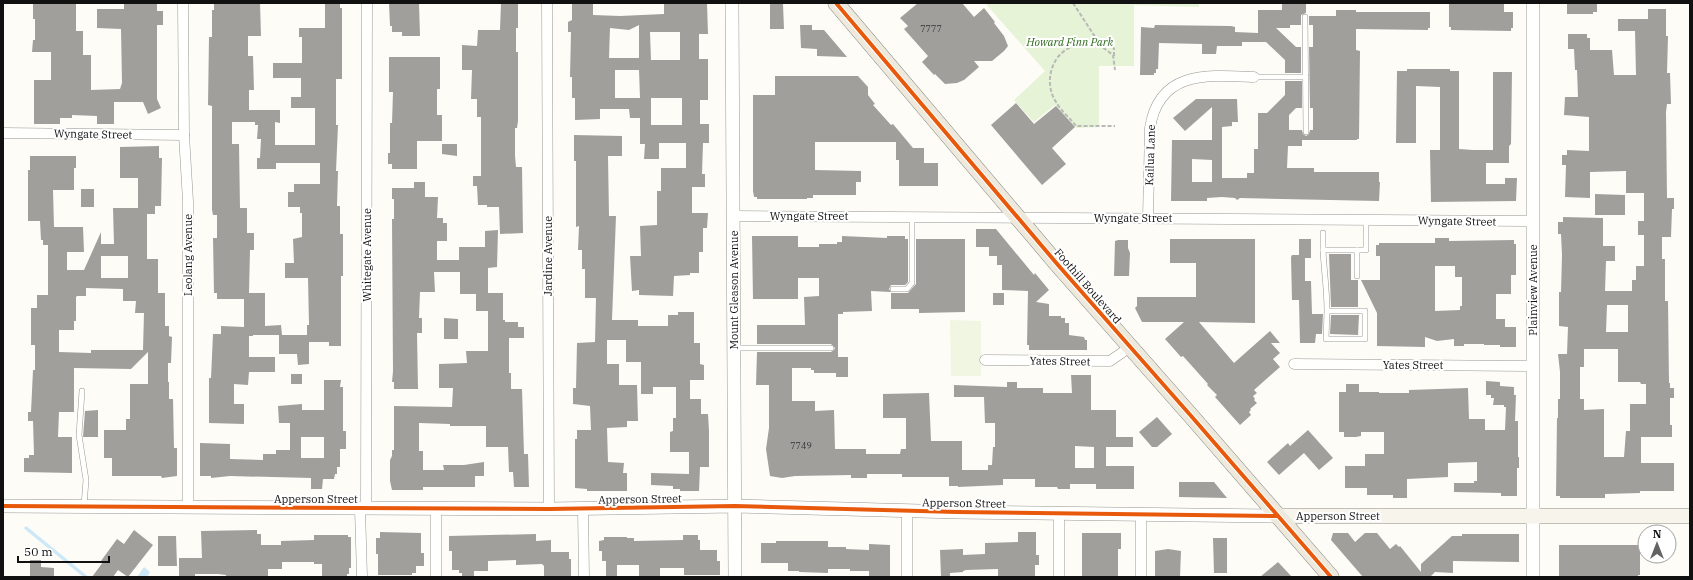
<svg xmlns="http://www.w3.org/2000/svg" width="1693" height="580" viewBox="0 0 1693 580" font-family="'IBM Plex Serif',serif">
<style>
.green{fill:#e7f3d7}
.pitch{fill:#f0f6e1}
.water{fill:#cde8f7}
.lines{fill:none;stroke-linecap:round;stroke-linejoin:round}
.stream{stroke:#cde8f7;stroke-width:3.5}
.building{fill:#a19f9c;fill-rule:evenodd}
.service-casing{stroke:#979795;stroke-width:6}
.minor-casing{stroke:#979795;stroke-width:11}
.tertiary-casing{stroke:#979795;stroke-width:14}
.secondary-casing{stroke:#8e8d8b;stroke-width:16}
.primary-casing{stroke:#858482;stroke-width:17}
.path{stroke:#b9b9b8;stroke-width:2;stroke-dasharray:4 2;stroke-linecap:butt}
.service{stroke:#fffffe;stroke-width:5}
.minor{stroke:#fffffe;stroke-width:10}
.tertiary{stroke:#fffffe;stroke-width:13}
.secondary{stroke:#f6f4eb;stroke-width:15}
.primary{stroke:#ede9dc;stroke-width:16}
.cycleway-casing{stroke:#fff;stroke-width:6}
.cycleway{stroke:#e8590c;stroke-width:4}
.labels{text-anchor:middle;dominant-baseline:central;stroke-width:4;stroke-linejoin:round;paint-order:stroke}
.number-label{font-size:9px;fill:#353434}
.park-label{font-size:11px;font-style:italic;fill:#2f6b1f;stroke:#fff}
.street-label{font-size:11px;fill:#111;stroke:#fff}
</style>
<rect width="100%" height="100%" fill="#fdfcf7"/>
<path class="green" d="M985,3H1199V7L1134,5V66H1099V127L1076,128L1055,105L1034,122L1014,100L1045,71Z"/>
<path class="pitch" d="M950,320L981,321V376H951Z"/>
<path class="water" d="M144,567L150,572L147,577H137Z"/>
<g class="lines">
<path class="stream" d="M26,528L86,577"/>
</g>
<g class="building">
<path d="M33,3H76V31H83V55H91V90L120,89L122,83L121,29L97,28V9H124V3H157V11H163V25H157V99L161,108L148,114L143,102H114V124H97V116L72,115V118H60V124H34V80H51V52H32L33,40H35V19H33Z"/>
<path d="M214,3H260L261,36H248V56H253L254,90H249V110H280V123L275,122V145H315V108H291V97H301V78H273V63H302V37H299V28H325V3H340V8H342V79H336V125H338L336,171H338L337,206H340V234H343V276H341V346H329V342H309V364L298,365L297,354H279V335H307V325H309L308,278H285V263H294L293,239L302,237V213H300V207H288V192H294V184H320V163H276V169H257V158H260L261,139H257L258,125H255V122H232V144H239L240,208H247V233H254V250H250L249,293H265V326L281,325L282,335H253V336H249V357H275V372H249L248,385L234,384V404H244V424L209,423V378H211L213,334H221V326L244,327V299H217V293H214L213,238H217V215H213L212,210V106L208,105L209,37H212V10H214Z"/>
<path d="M389,3H419L420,36H402V32H392V26H390Z"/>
<path d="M501,3H518V28H516V52H518V121L517,128H515V156L516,167H522L523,233L500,234L499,207H487V205H478L477,186H473V176H481V117H477V99H471L472,70H462V45L477,46L478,30H500Z"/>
<path d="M572,3H593V15L620,16L664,14V3H707L708,34H699V59H708V100H700V124H709V143H703L702,174H705V187H692V213H708L707,228H703V252H699V273H690V275L674,276L673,296L639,295V290L632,291L630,256H641L640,226L657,225V191H661V168H686V143H659V159H644L645,144H640V118H630L629,109H600V119L575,120V98H572V77H570L571,32H568V22L572,20ZM639,25V58H609L610,28L629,30ZM650,32H680V60H651ZM615,70H639L640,98H615ZM651,98H682V125H651Z"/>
<path d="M918,3H962L974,17L984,8L995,22L994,23L1004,36L1008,46L1004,51L992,61H974L979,67L964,80L957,83L945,84L935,74L934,75L922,62L928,56L904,29L908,26L900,18Z"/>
<path d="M1282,3H1306V13L1301,15V25H1290V28H1276L1296,47H1301V73H1285V60L1266,42H1242V46H1217L1216,54H1202V44L1159,43L1158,69H1156V73H1154V75H1140L1141,27L1154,28L1155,25L1231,26L1235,27V32L1258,33V10H1282Z"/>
<path d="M1449,3H1504V12H1513V28H1511V31L1451,30V27H1449Z"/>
<path d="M1567,3H1597V12H1593V14H1567Z"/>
<path d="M770,4H783L784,29H770Z"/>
<path d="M1648,9H1666V36H1668L1667,73H1670L1671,104H1667L1666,112L1667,198H1674V209H1672L1671,237H1662V259H1665V301H1668L1669,383H1670V388H1674V398H1670V425H1672V437H1641V463H1674V491H1640V493L1605,494V498H1560V496H1556L1557,418H1558V399H1560V372L1558,354H1567L1568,327L1559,326V292H1561L1562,255L1561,234H1558V222H1563V217L1603,218V246H1615V261H1606L1605,291H1632V280H1636V266H1644V235H1638V221H1644V193H1626V171L1590,172V198L1565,197L1566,165H1562V155H1567V150L1589,151V117L1564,115L1565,97H1578L1577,70H1575L1574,49H1568V34H1587V38H1590V50H1612L1614,75H1636L1635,31H1618V19H1648ZM1607,305H1628V332H1606ZM1584,349H1618V382H1640L1641,384H1646V404H1630V431H1626L1624,457H1604V409L1584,410V399H1580V367H1584Z"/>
<path d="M1336,10H1356V12H1430V28H1428V30L1356,29V50L1360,51L1359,139H1357V140H1302V146H1288L1287,168H1314V172H1379V182H1380L1379,201L1240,198L1237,200L1235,198L1222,197L1207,198V201H1171L1172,140H1212V107L1185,131L1173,118L1196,99H1237L1238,122H1232V126L1222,127V178H1247V173H1254V149H1258V113H1267L1285,95V81H1302V108H1296L1289,115V130H1302L1303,134L1306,136L1309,134L1310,130H1313V108H1310L1309,47H1313V25H1309V16H1336ZM1192,159L1212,160V182H1192Z"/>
<path d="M800,25H812V30H824L847,57L817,56V49L801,48Z"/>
<path d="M389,57H440V89H437V115H442V141H417V169H392V164H388V153H390V123H392L393,92H389Z"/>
<path d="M1407,69H1450V71H1459V149L1473,150H1493V72H1512L1511,144L1509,146V163H1486V184H1505V178H1517L1516,201L1431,202L1430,150H1440V87L1416,86V143H1396L1397,71H1407Z"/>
<path d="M775,76H858L868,87V95L875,104L873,105L891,125L893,124L913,148H924V163H938V186H899V160H896V142H815V170L861,171V182H856V195H813V198H807V199H757V197H754L753,191V95H775Z"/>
<path d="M1016,103L1034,124L1056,106L1075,127L1052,148L1066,164L1042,185L991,125Z"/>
<path d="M574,135L622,136V156H608L609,216H616L612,320H638V326H668V315H678V312H694V343H700V364L704,365V380H690V399H701V414H708L709,431V467H700L699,491H680V489H673V486L651,485V473L689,474V452H670V432L673,431V418H676V387H653V394H641V362H626V340H607V364H619V385H637L638,421H627V427L607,428L608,462L624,463L623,473H627V491H587V489L575,488V439H577V430H591L590,406L573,404V388H576L577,343L595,342L596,298H585V269H582V250H578L579,226L576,227V161H574Z"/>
<path d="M442,144H457V156L442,154Z"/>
<path d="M159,146V158H162L161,206H155V214H147V259H158V293H165V326H169V336L172,337L171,363H168V382H169V399H173L174,448H177V476L162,478L161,476H112V458H104V430H126V419H130V384H148V352L131,369L74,368V412H59L58,437H72V473L24,472V458H29V455H34L33,421H28V412H31L33,370H35V345H31V308H37V295H48V245H43V240H41L40,221H28V170H30V156H76V168H74V190H53L54,227H83L84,252H67V270H84L101,232V244H114L113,208H138V178H120V147ZM101,256H128V278H101ZM86,288L123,289V301H136L135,313H144L143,350H91V353L59,352V330H74V321H76V297L77,296H86Z"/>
<path d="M414,182H425V197H438L437,218H443V223H447V241H437V260H459V247H485V231L498,230L497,267L488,268V293H503V320H505V322H518V327H524V338H509V373H511V389H522L524,454H528L529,487H514L513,472H509L508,447H486V426H450V424L419,423V451H423V470H444L443,465H464L484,462V476H475V487H423V490H392L390,481V460L392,456V450H394V406L452,407L453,388H439V364L467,363L466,351H488V311H476V294H460V272H434L435,292H420L419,318H422V333H417L418,389H394V382H392L393,371L392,219H394V199H392V188H414Z"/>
<rect x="81" y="189" width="13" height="18"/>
<path d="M1595,194L1625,195V215H1595Z"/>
<path d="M976,229H996L1034,275L1035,273L1049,290L1036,302L1049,304V316H1061V318H1065V323H1069V335L1084,337L1085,340H1087V350H1029V345H1027L1028,291L1002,290V265H997V256H989V247H976Z"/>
<path d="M752,236H798V247H819V244H837V242H842V236L887,238V236H905V239H908V282L905,285H891L889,289L891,292L871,291L872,311L843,312V314H838V357H848V377H836V373H814V370H811V368H792V401H815V411L834,410L835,449H866V454H900L901,449H906V418H883V394L929,393L931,441H962V470H988V465H992L993,447H995V423H985L984,397H954V385L1007,387V382H1017V388H1043V393H1072L1071,375H1091V410H1116V437H1133V447H1106V466H1134V489H1096V484H1070V489H1058L1057,487H1035V479H1003V485L958,487V486H949V477H902V474H867V478H851V475L795,476L782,478L770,476L766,449L769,428V385H756L757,352H831L834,350L835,348L831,344H757V325H805L804,297L819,296V278H798V299H753ZM1075,446L1094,447V468H1075Z"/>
<path d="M1435,238H1449V241L1514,240V244H1516V275H1511V294H1496V319H1505V327H1516V347H1500V345H1484V344H1464V346H1454V339L1437,341L1425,337V347L1377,346V313L1361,280H1380V256H1376V245H1379V243H1435ZM1435,266H1455V277H1462V306H1460V310L1435,311Z"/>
<path d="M916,239H965V312L919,313V309H891V293H908L916,284Z"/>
<path d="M1170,239H1255V323L1199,322L1234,363L1270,331L1280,343H1271L1280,353L1273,359L1280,367L1254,390L1257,393L1253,396L1255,399L1254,400L1257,403L1250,409L1251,410L1249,412L1251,415L1240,425L1215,397L1217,395L1207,385L1208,384L1183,356L1181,357L1165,339L1184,322H1142L1135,308L1137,306V297H1196V263H1170Z"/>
<path d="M1299,239H1311V258H1305V281H1311L1312,314H1323L1322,334H1316L1315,343H1300L1299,300H1292L1291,257L1292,255H1299Z"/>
<path d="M1118,240H1128V248L1130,253L1129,276H1114L1115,241Z"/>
<path d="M1329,254H1351V280H1358V307H1331Z"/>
<rect x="993" y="293" width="11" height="12"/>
<path d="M1331,315H1359L1358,335L1330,334Z"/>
<path d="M444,318L458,319V339H444Z"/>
<rect x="291" y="374" width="11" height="10"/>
<path d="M324,380H341L340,387H343V431H346V449H340V467H337V474H335L334,479H323L322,489H311V478L230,476L211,478V476H200V443L230,444V459L263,460V454H276V450H290V423H279L278,406L302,404V410H324ZM301,437H324V458H301Z"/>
<path d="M1486,381L1500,382V386L1514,387V395H1516L1515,421H1518V457H1519V468H1517V496H1501V493L1454,492V483H1474V481H1477V462L1448,463V477L1407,479V498H1393V495H1367V488H1345V466H1365V454H1384V432H1361V436L1356,437H1344V432H1339V392H1346V384H1359V392H1379V393H1409V390L1468,388L1469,419H1485V430H1505L1506,407H1504V405H1493L1494,398H1491V395H1486Z"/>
<path d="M98,410V437H83L85,411Z"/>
<path d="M1157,417L1172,434L1157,447H1152L1139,432Z"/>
<path d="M1308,430L1333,458L1319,470L1304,453L1279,475L1267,462L1288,443L1290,446Z"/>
<path d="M1179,482H1214L1227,498L1179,497Z"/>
<path d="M134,530L153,545L128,577L118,570L113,577H92L103,562L101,561L117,539L124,544Z"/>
<path d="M257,530V534H261V545H281V541L314,540V535H348V537H351V568H349V574H347V577H322V564H314V562H282V569H268V577H226V575L218,574H195V577H179V558H202L201,531Z"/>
<path d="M380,532L421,533V553H424V566H416V573H412V575H378V554H376V538H380Z"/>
<path d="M1018,532H1036V555H1039V565H1035V577H998V569L966,570L963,571V572L950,573V577H941L940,550L963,549V555L985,554V543L1018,542Z"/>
<path d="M1082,533H1121V549H1118V577H1082Z"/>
<path d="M1333,533H1348L1355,542L1365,533H1377L1390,549L1396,544L1399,547L1400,546L1421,572V564L1452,536H1462V534H1519V562L1453,561V573L1435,572L1430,577H1363L1331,540Z"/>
<path d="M536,534V541L551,540V552H569V559H571V576L544,577V566L542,564L516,565V560L488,561V571H474V577H462V573H459V570H452V551H449V536Z"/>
<path d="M683,535H698V540H700V550H717V561H720V575H684V568H660V577H639V565H617V577H606V561H602V551H599V541L604,540V537H627V538H634V541L683,540Z"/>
<path d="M158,536H176L177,566H158Z"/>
<path d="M1213,538H1227V573H1214Z"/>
<path d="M776,541H828V547H846V549L869,550V544L890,545V577H869V571H850V569H828V573L799,572V571H788V563H761V543H776Z"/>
<path d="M1559,545H1640V575H1638V577H1559Z"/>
<path d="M1168,549L1181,551L1180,577H1155V551Z"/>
<path d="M30,560H41V567L54,568V577H30Z"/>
<path d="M1278,562L1292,577H1260Z"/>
</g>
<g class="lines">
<defs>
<g id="service">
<path d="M1305,17L1306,132"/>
<path d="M1254,77H1306"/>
<path d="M1323,233V250H1366V220"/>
<path d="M1323,250C1324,270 1327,290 1327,311H1365V339H1326L1327,311"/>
<path d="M1357,250V276"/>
<path d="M893,289H907L912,283V217"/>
<path d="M735,348H831"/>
<path d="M82,391L79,435L86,480L84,506"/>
</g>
<g id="minor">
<path d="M183,3L184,135L188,201V507"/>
<path d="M547,3L549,509"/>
<path d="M3,133L184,135"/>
<path d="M733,216L1533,221"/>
<path d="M1148,218L1150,128C1159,70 1208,75 1254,77"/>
<path d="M985,360L1110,361L1130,347"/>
<path d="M1294,364L1533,366"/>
<path d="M360,508L362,577"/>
<path d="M366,508L367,3"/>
<path d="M583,509L584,577"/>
<path d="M1059,513V577"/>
<path d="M436,577V508"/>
<path d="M907,577V511"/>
<path d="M1141,577V514"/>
</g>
<g id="tertiary">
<path d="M732,3L735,577"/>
<path d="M3,506L549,509L735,506L957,512L1277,516"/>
<path d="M1533,577V3"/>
</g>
<path id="secondary" d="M1277,516H1690"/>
<path id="primary" d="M836,3L1058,265L1192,417L1331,577"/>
</defs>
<use href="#service" class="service-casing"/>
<use href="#minor" class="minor-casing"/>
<use href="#tertiary" class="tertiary-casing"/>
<use href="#secondary" class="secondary-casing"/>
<use href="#primary" class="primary-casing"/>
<g class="path">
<path d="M1073,3L1101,46L1113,55L1115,70"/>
<path d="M1114,56V49L1108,38C1105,40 1102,44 1098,44C1089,45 1080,43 1071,47C1050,56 1044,84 1056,102C1061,111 1070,118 1076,126H1115"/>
</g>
<use href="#service" class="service"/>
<use href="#minor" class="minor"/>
<use href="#tertiary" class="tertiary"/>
<use href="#secondary" class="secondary"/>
<use href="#primary" class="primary"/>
<defs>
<g id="cycleway">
<path d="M836,3L1058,265L1192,417L1331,577"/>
<path d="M3,506L549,509L735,506L957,512L1277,516"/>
</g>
</defs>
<use href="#cycleway" class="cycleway-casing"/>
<use href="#cycleway" class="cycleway"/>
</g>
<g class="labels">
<g class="number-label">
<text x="931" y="28">7777</text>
<text x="801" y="445">7749</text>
</g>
<g class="park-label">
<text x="1070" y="42">Howard Finn Park</text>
</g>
<g class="street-label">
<text transform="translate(93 134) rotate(1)">Wyngate Street</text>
<text transform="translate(1150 155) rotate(-88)">Kailua Lane</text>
<text x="809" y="216">Wyngate Street</text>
<text x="1133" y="218">Wyngate Street</text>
<text transform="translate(1457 221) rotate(1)">Wyngate Street</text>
<text transform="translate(188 255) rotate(-90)">Leolang Avenue</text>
<text transform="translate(367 255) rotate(-90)">Whitegate Avenue</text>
<text transform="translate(548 256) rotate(-90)">Jardine Avenue</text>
<text transform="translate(1088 286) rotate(49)">Foothill Boulevard</text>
<text transform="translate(734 290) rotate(-90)">Mount Gleason Avenue</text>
<text transform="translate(1533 290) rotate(-90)">Plainview Avenue</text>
<text transform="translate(1060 361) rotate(1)">Yates Street</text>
<text x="1413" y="365">Yates Street</text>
<text x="316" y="499">Apperson Street</text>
<text transform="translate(640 499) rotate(-1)">Apperson Street</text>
<text transform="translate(964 503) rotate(1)">Apperson Street</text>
<text x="1338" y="516">Apperson Street</text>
</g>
</g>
<rect width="1693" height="580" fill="none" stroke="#111111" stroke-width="8"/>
<g transform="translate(1657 544)"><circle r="19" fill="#ffffff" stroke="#a0a0a0"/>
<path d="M0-3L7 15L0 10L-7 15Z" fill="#646362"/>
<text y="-6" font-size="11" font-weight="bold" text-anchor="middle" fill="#111111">N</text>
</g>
<path d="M18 556v6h91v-6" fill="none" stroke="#111111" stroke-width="2"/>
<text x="24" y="556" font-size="12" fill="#111111" stroke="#ffffff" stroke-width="3" paint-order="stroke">50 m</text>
</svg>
